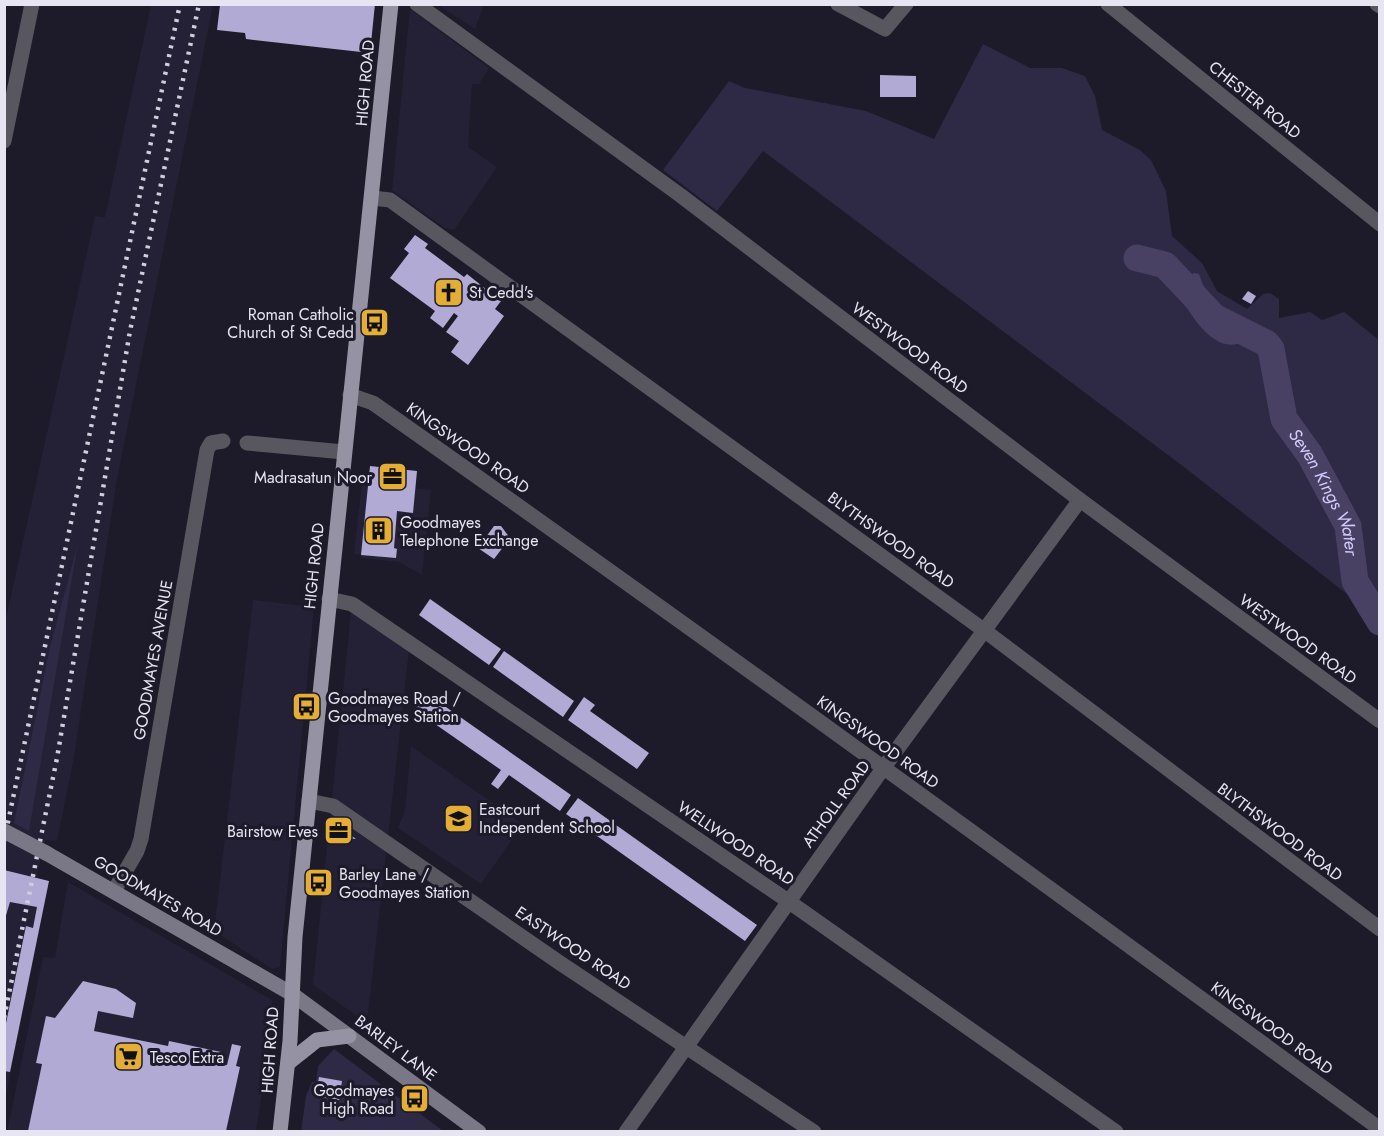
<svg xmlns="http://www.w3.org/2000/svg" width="1384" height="1136" viewBox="0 0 1384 1136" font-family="Jost,sans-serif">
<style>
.built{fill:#242036}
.green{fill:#2e2944}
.water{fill:#484164}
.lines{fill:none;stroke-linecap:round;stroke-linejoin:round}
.river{stroke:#484164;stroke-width:27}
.building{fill:#b1aad4}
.minor{stroke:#585760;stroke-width:15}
.secondary{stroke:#7a7887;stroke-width:15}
.primary{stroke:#9592a4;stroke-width:15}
.rail{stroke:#cfcedb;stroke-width:4.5;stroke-dasharray:3 6;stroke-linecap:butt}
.secondary-bridge{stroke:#7a7887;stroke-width:15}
.labels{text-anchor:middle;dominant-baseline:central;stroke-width:6;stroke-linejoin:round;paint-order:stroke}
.street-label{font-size:16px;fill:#e6e5f1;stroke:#1d1a2a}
.poi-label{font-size:16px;fill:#e6e5f1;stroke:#1d1a2a;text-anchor:start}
.water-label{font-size:18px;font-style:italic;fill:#d3cbfe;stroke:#1d1a2a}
</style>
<rect width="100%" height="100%" fill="#1d1a2a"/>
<g class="built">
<path d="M151,5H213L117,479L73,762L57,841L45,840L37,876L39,879L49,881L5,1100V623L95,216L105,217Z"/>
<path d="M438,5H484L475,29Z"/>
<path d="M410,9L489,68L479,84H472L468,147L497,167L454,230L445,228L392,190Z"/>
<path d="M362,483L431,490L422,575L399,562L361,558V555L354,554Z"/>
<path d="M253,600L314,607L280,967L272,969L214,931Z"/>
<path d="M351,612L409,650L367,1023L313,985Z"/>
<path d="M411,746L523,824L481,884L398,828L405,811Z"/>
<path d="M68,882L272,1000L268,1057L256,1131L7,1132L43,957L55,958Z"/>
</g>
<g class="green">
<path d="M983,44L1030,68H1062L1085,76L1095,96L1102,130L1140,150L1151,160L1166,191L1172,236L1202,263L1217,291L1247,309L1263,294L1270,293L1279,299V318L1310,312L1322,320L1344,312L1379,340V619L1184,467L763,151L717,211L663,170L729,81L745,88L866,111L934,139Z"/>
<path d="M78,543L29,831L14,823L50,647Z"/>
<path d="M334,1049L443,1131L301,1132L306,1096L312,1082H316L318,1066Z"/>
</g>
<path class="water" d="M1194,273L1199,274C1211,309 1222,307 1248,327L1250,331L1243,342C1216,355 1192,318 1182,299L1189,277Z"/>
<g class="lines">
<path class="river" id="s1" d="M1137,258L1165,265L1214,317L1266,343L1271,349L1284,419L1310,455L1348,526L1355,581L1380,622"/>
</g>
<g class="building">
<path d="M233,4H375L370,53L246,39L245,33L217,30L220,5Z"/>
<path d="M880,75L916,76V97H880Z"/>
<path d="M415,235L428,244L425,248L464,277L467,274L501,301L495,309L504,316L468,365L451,352L459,341L446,332L458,316L454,313L443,328L430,318L435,311L390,278L409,253L404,249Z"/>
<path d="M1248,291L1256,296L1251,304L1242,299Z"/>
<path d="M370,466L417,471L413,513L397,511L394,548L397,549L396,558L361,555Z"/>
<path d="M494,526H501L510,538L494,559L478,548Z"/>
<path d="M430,599L501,649L489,665L419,615Z"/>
<path d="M504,651L574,701L563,717L493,667Z"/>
<path d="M426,693L571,795L560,811L509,775L498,789L491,784L501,770L415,710Z"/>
<path d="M584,697L595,705L590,711L649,753L637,769L568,720Z"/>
<path d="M578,798L757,925L745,941L566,814Z"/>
<path d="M336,824L356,839L332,837L333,826Z"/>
<path d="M4,870L49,881L10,1072L4,1071V1033L26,926L33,928L37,907L10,902L4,922Z"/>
<path d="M83,981L116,989L136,1003L133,1018L98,1011L94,1031L168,1046L169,1041L221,1052L219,1064L227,1065L232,1044L241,1046L236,1066L240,1067L226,1131H28L42,1064L36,1063L46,1016L55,1018Z"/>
<path d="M319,1077L342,1081L339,1100L316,1096Z"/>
</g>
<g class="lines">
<g class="minor">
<path d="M417,4L680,195L1080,500L1380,721"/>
<path d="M838,4L885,29L906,4"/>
<path d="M1108,4L1380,224"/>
<path d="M1377,4L1380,6"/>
<path d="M4,141L32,4"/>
<path d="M372,198L390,200L985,631L1380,929"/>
<path d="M350,395L373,403C711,641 1046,885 1380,1129"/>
<path d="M247,443L344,452"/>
<path d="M329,599L352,604L788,901L1116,1132"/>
<path d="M309,801L333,806L560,963L814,1132"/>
<path d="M114,891L137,851L141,839L207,450L211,443L223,441"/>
<path d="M626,1132L884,767L1080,500"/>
</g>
<path class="secondary" d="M46,853L292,994L479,1132"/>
<g class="primary">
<path d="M288,1063L317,1040L349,1036"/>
<path d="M280,1132L290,1041L295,937L391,4"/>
</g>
<g class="rail">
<path d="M4,841L180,4"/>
<path d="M4,1018L57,758L130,331L199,4"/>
</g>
<path class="secondary-bridge" d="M4,831L46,853"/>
</g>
<defs>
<symbol id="church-square" viewBox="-11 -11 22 22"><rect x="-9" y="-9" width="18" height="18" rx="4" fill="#e4ad35" stroke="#1d1a2a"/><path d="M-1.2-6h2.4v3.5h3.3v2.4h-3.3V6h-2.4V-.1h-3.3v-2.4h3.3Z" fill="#111"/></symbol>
<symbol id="bus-square" viewBox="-11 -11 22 22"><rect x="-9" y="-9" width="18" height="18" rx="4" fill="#e4ad35" stroke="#1d1a2a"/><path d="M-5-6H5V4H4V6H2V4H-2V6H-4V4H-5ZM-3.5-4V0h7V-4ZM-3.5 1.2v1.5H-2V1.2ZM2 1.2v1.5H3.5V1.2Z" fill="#111"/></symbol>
<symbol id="office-square" viewBox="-11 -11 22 22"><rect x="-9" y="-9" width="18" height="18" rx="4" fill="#e4ad35" stroke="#1d1a2a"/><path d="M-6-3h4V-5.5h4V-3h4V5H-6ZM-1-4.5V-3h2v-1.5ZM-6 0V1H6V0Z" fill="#111"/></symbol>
<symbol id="building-square" viewBox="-11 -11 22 22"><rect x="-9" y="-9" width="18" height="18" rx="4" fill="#e4ad35" stroke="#1d1a2a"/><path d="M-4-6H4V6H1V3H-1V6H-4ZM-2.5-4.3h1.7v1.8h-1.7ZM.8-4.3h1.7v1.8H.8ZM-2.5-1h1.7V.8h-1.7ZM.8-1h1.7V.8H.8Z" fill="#111"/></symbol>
<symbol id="school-square" viewBox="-11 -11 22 22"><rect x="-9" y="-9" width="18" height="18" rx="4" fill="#e4ad35" stroke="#1d1a2a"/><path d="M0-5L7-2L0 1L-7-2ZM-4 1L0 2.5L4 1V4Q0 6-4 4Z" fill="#111"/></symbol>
<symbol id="supermarket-square" viewBox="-11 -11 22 22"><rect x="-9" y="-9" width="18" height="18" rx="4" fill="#e4ad35" stroke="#1d1a2a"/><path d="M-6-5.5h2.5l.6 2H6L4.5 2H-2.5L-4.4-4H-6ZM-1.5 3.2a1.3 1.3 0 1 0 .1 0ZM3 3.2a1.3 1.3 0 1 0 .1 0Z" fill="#111"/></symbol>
</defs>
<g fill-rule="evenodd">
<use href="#church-square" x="432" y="276" width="33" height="33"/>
<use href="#bus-square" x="358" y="306" width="33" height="33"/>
<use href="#office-square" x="376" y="460" width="33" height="33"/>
<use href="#building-square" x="362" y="514" width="33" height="33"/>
<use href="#bus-square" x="290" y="690" width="33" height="33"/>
<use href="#school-square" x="442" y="802" width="33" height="33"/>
<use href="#office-square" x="322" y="814" width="33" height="33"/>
<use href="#bus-square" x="302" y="866" width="33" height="33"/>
<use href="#supermarket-square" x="112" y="1040" width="33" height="33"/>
<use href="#bus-square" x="398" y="1082" width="33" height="33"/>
</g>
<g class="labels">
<g class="street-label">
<text transform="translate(365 83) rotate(-85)">HIGH ROAD</text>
<text transform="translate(1255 100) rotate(39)">CHESTER ROAD</text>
<text transform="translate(910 348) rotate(37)">WESTWOOD ROAD</text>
<text transform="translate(468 448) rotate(35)">KINGSWOOD ROAD</text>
<text transform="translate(891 540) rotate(36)">BLYTHSWOOD ROAD</text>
<text transform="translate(314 566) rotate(-84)">HIGH ROAD</text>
<text transform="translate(1298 639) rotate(36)">WESTWOOD ROAD</text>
<text transform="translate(153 660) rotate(-80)">GOODMAYES AVENUE</text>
<text transform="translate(878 742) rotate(36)">KINGSWOOD ROAD</text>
<text transform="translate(836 804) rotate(-54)">ATHOLL ROAD</text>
<text transform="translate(1280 832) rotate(37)">BLYTHSWOOD ROAD</text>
<text transform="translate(736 843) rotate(34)">WELLWOOD ROAD</text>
<text transform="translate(158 896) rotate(30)">GOODMAYES ROAD</text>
<text transform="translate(573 948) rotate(34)">EASTWOOD ROAD</text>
<text transform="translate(1272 1028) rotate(36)">KINGSWOOD ROAD</text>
<text transform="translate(396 1048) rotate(37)">BARLEY LANE</text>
<text transform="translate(270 1050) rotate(-86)">HIGH ROAD</text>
</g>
<g class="poi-label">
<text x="469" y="292">St Cedd's</text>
<text x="354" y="314" text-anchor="end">Roman Catholic<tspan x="354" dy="18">Church of St Cedd</tspan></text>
<text x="372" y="477" text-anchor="end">Madrasatun Noor</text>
<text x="400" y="522">Goodmayes<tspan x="400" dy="18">Telephone Exchange</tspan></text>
<text x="328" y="698">Goodmayes Road /<tspan x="328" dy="18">Goodmayes Station</tspan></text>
<text x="479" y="809">Eastcourt<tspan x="479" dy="18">Independent School</tspan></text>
<text x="318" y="831" text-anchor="end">Bairstow Eves</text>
<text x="339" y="874">Barley Lane /<tspan x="339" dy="18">Goodmayes Station</tspan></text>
<text x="150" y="1057">Tesco Extra</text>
<text x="394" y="1090" text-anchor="end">Goodmayes<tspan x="394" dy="18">High Road</tspan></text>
</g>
<g class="water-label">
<text stroke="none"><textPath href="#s1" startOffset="322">Seven Kings Water</textPath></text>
</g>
</g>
<rect width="1384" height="1136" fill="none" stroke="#e6e5f1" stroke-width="12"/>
</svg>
